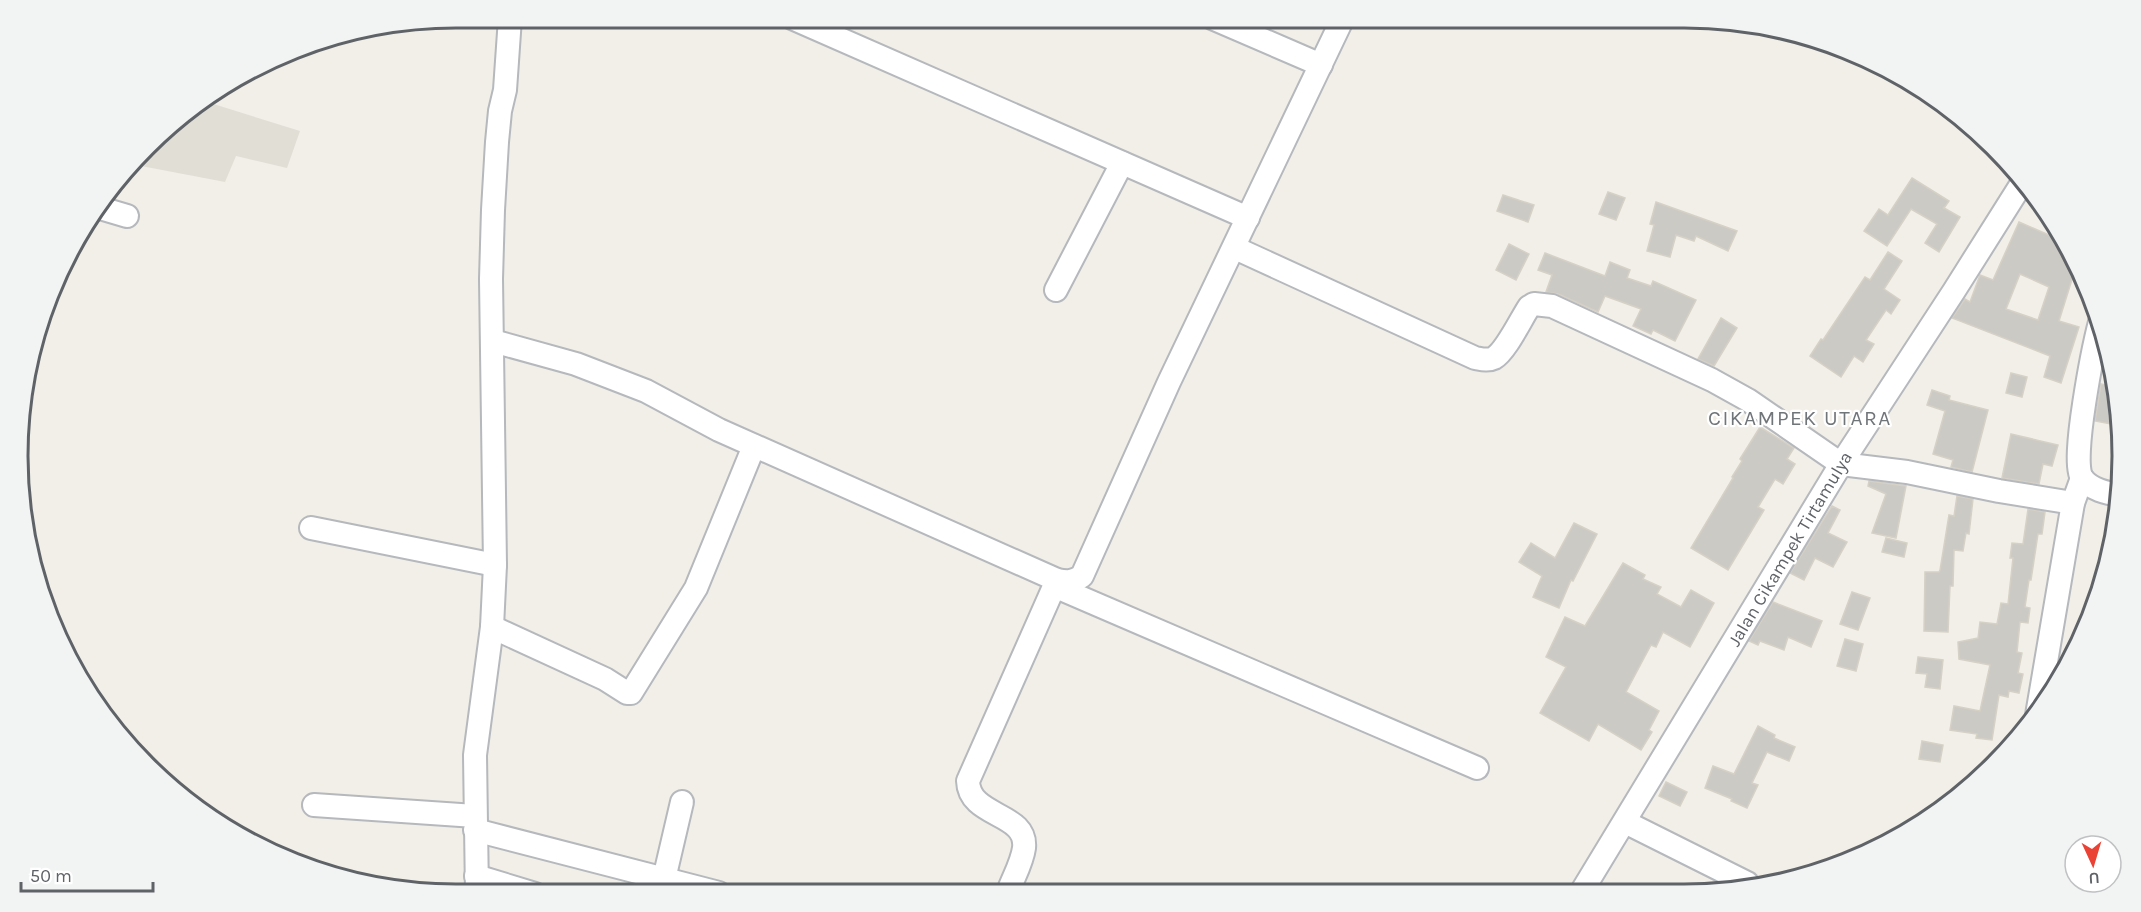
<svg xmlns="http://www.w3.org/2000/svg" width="2141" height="912" viewBox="0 0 2141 912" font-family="Karla,sans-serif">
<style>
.education{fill:#e1ded6}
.building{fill:#cccac5;stroke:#d6d1c6;stroke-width:1.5;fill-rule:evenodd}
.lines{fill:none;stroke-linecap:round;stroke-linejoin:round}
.minor-casing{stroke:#b5b8bc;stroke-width:26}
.minor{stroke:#fff;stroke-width:22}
.labels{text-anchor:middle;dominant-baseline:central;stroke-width:4.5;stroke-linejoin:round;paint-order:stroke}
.street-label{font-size:18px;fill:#5f6368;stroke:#fff}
.quarter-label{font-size:21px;letter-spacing:1.5px;fill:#70757a;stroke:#fff}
.rim{fill:none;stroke:#5f6368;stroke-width:3}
</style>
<rect width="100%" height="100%" fill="#f1efe8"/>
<path class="education" d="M204,101L300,131L287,168L236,156L225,182L136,165L167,126Z"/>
<g class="building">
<path d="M1912,178L1949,201L1944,208L1960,217L1939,252L1925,243L1937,224L1911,209L1887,246L1864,231L1879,209L1888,215Z"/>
<path d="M1608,192L1625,198L1616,220L1599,214Z"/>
<path d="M1503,195L1534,205L1528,222L1497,211Z"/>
<path d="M1656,202L1737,231L1728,251L1696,236L1694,241L1676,235L1670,257L1647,251L1654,225L1650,224Z"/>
<path d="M2019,222L2065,242L2078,263L2083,276L2074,273L2059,321L2079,327L2061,383L2044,377L2050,356L1952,318L1965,299L1970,302L1980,275L1993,280ZM2020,274L2049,287L2038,320L2006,309Z"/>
<path d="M1509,244L1529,254L1516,280L1496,270Z"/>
<path d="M1888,252L1902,261L1884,289L1900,300L1891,314L1886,310L1866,340L1874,344L1863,362L1854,356L1841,377L1810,356L1821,339L1823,340L1865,277L1870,280Z"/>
<path d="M1545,253L1605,276L1610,262L1630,270L1627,278L1651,286L1653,281L1696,300L1675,341L1653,330L1651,334L1633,326L1641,309L1605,296L1598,312L1558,294L1546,292L1552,275L1538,270Z"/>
<path d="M1721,318L1737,328L1714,366L1698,359Z"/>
<path d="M2011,373L2027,377L2022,397L2006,393Z"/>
<path d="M2101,384L2115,387L2122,426L2095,421Z"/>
<path d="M1932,390L1950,396L1949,400L1988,410L1972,472L1951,467L1953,460L1933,454L1945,411L1927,405Z"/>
<path d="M1760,427L1794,448L1787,459L1795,464L1783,484L1775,479L1758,507L1764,510L1728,570L1691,548L1733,478L1732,477L1742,461L1740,459Z"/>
<path d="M2011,434L2058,445L2052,466L2043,464L2039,484L2002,478Z"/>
<path d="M1869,481L1906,486L1896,538L1872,533L1886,494L1868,486Z"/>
<path d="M1957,496L1973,499L1969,534L1966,533L1963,551L1954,550L1953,586H1950L1948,632L1924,631L1925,572H1939L1940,570L1949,515L1954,516Z"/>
<path d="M1832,506L1840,510L1828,533L1847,542L1833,567L1815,558L1804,580L1790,573Z"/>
<path d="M2028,509L2045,512L2042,534H2038L2031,580H2029L2025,607L2030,608L2028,623L2020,622L2017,652L2022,653L2018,673L2023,674L2019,693L2009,691L2008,697L1999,695L1992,740L1976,738L1977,734L1950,730L1954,706L1980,711L1990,665L1959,659L1958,642L1978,638L1980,622L1997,624L2001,603L2008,604L2013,558H2010L2012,543L2023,544Z"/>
<path d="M1574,523L1597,534L1573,581L1571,580L1559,608L1533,597L1542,576L1519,562L1531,543L1555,558Z"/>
<path d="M1886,538L1907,543L1904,557L1882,552Z"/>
<path d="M1623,563L1645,575L1643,579L1661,587L1657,594L1681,607L1691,590L1714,603L1690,647L1663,632L1656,647L1651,645L1626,692L1659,711L1649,730L1652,732L1641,750L1598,724L1589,741L1540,713L1566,667L1546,657L1565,617L1585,626Z"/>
<path d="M1852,592L1870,598L1858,630L1840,624Z"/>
<path d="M1773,602L1822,621L1811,647L1788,637L1784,650L1760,641L1758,645L1749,641Z"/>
<path d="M1845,639L1863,644L1856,671L1837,666Z"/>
<path d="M1918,657L1943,660L1940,689L1925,687L1927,674L1916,673Z"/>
<path d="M1758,726L1775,735L1774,738L1795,747L1789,761L1767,752L1752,783L1758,785L1747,808L1731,801L1732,799L1705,788L1713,766L1734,774Z"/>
<path d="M1922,741L1943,745L1940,762L1919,759Z"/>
<path d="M1666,782L1687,792L1680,806L1659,796Z"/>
</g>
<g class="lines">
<defs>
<g id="minor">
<path d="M792,18L1248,218"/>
<path d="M1212,18L1321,65"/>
<path d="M100,208L127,216"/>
<path d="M1235,248L1475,358C1481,359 1488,361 1494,358C1506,351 1521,319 1529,307L1534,304L1552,306L1712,380L1748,400L1841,464L1907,472L1999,491L2073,503"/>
<path d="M1056,290L1122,163"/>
<path d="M2100,322C2094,345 2070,462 2082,478C2091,490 2107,493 2120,495"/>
<path d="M493,341L576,364L646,391L719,430L1057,580C1068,582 1073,582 1082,576L1169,382L1343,18"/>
<path d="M311,528L495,565"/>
<path d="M1054,586L1477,768"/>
<path d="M492,627L605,679L627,693H631L696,588L754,446"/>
<path d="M2037,715L2073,503L2082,478"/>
<path d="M314,805L475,816"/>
<path d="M1625,822L1747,883"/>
<path d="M475,830L719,893"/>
<path d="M476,876L535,894"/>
<path d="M664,879L682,802"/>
<path d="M1582,891L1841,464L1954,291L2024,180"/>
<path d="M1008,892C1013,878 1022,863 1024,848C1028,812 969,818 968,781L1057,580"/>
<path d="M477,894L475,755L492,627L495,565L491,279L493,210L497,142L500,111L505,90L510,18"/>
</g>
</defs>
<use href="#minor" class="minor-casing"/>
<use href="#minor" class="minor"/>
</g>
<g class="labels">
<g class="street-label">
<text transform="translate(1790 549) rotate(-59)">Jalan Cikampek Tirtamulya</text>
</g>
<g class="quarter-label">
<text x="1800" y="418">CIKAMPEK UTARA</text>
</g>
</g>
<path d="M0 0H2141V912H0ZM456 28H1684A428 428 0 0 1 2112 456V456A428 428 0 0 1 1684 884H456A428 428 0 0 1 28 456V456A428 428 0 0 1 456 28Z" fill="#f2f3f3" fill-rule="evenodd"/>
<path class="rim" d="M456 28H1684A428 428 0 0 1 2112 456V456A428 428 0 0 1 1684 884H456A428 428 0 0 1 28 456V456A428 428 0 0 1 456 28Z"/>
<g transform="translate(2093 864) rotate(176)"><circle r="28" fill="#ffffff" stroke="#bfc1c3" stroke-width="1.5"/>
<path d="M0-4.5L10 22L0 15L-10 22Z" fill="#ea4335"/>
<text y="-9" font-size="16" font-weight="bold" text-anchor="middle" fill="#5f6368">U</text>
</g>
<path d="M21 882v9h132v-9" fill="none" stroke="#5f6368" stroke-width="3"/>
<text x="30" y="882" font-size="18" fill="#5f6368" stroke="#ffffff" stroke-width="4.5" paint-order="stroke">50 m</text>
</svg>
